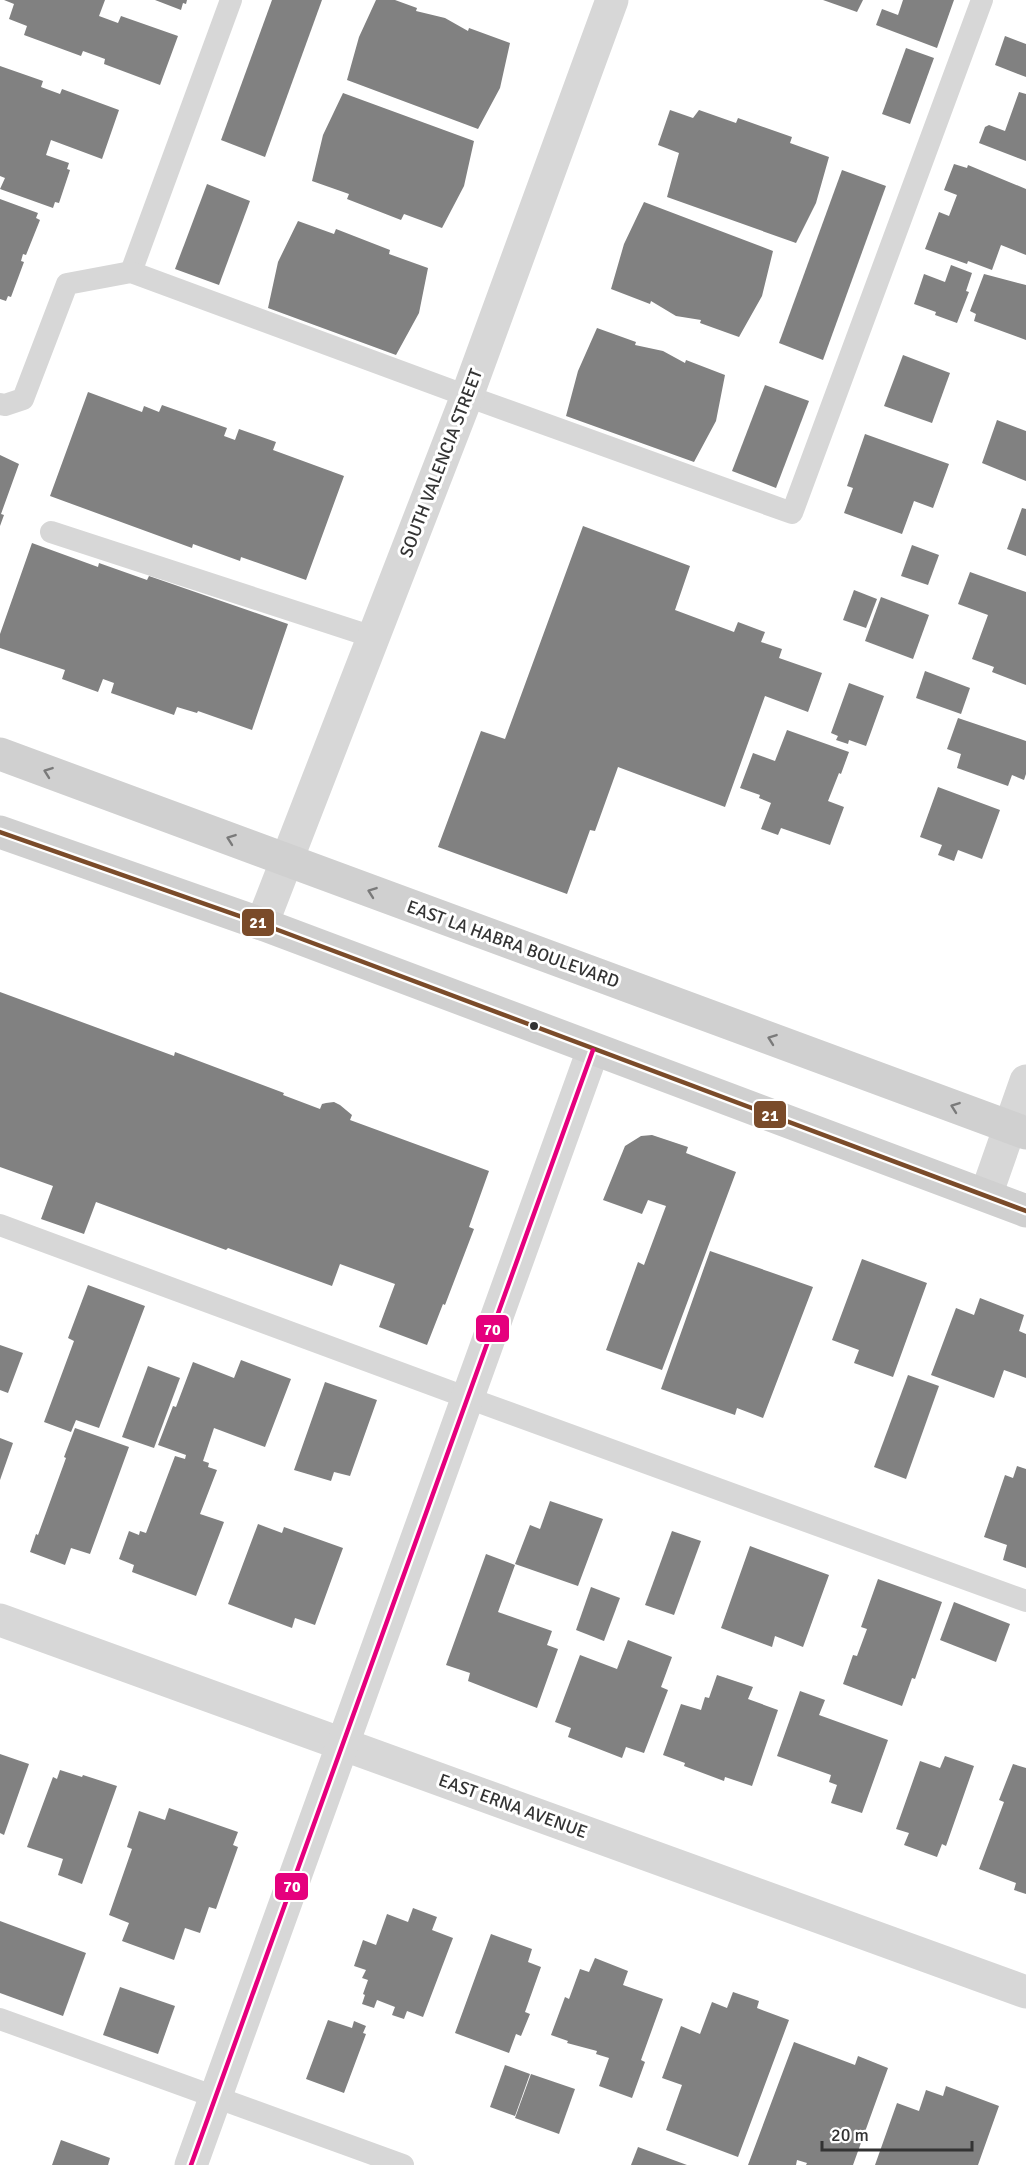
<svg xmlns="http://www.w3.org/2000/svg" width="1026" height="2165" viewBox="0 0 1026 2165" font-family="Signika,sans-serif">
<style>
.building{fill:#818181}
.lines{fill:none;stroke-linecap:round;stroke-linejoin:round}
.lane{stroke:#d7d7d7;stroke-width:22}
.street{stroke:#d7d7d7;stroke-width:33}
.secondary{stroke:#d0d0d0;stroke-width:33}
.bus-1-casing{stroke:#fff;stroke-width:9}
.bus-2-casing{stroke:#fff;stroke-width:9}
.bus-1{stroke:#7a4b2a;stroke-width:4.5}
.bus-2{stroke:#e5007d;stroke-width:4.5}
.oneway{stroke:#7a7a7a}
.bus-dot{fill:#333;stroke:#fff;stroke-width:2}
.labels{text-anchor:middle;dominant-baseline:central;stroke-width:6;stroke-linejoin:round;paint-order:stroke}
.street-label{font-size:18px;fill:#333;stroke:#fff}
.line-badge{stroke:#fff;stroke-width:2}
.badge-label{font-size:16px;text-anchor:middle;font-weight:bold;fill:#fff}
</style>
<rect width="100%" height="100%" fill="#fff"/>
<g class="building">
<path d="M4,0H105L99,16L118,23L121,16L178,36L160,85L104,64L105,59L83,51L81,56L24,35L27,26L9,19L14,4Z"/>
<path d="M155,0H187L186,4L183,3L181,10Z"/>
<path d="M272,0H322L265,157L221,140Z"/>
<path d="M376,0H395L417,8L416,11L445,18L468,31L469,28L510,43L500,88L478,129L347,80L359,37Z"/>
<path d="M823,0H863L857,12Z"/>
<path d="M903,0H954L937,48L876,25L882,9L898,15Z"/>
<path d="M1005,36L1026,44V77L995,65Z"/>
<path d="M906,48L934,58L910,124L882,114Z"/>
<path d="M0,66L43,81L41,87L60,94L62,89L119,110L102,159L51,140L46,155L69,163L67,169L70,170L59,203L55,202L53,208L0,189L5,178L0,176Z"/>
<path d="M1019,92L1026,94V161L979,143L985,127L989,125L1005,131Z"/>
<path d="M343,93L474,141L464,186L442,228L404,214L401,220L347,199L349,194L312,181L323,135Z"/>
<path d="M670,110L693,118L699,110L736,123L738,118L792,137L790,143L829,157L816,203L796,243L667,197L679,153L658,145Z"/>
<path d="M954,164L967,168L968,165L1026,189V255L1001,245L992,270L968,261L967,264L925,249L939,212L949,216L957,195L944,190Z"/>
<path d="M842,170L886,186L823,360L779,343Z"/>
<path d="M207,184L250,201L219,285L175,269Z"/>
<path d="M0,199L38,213L36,218L40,220L26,255L23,254L21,261L24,262L11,297L8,296L6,301L0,299Z"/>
<path d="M644,202L773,251L762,296L739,337L700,323L701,320L676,316L651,301L650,304L611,289L624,244Z"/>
<path d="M298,221L334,234L336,229L390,250L389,254L428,268L419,313L396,355L268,308L278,262Z"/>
<path d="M951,265L972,273L966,291L969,292L957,323L935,315L936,312L914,304L924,274L945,282Z"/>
<path d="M984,274L1026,285V340L974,321L976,314L970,311Z"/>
<path d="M597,328L636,342L635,345L663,351L685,363L686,360L725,375L716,421L694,462L566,416L578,371Z"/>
<path d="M903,355L950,373L932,423L884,406Z"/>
<path d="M765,385L809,401L776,488L732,471Z"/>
<path d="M88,392L142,412L144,406L159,412L162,405L227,428L224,436L235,440L239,429L276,442L273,450L344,476L306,580L241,557L240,561L193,544L192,548L50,496Z"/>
<path d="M997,420L1026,431V481L982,463Z"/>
<path d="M865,434L949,464L933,508L914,501L902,534L844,513L853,488L847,486Z"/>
<path d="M0,455L19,464L1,514L4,515L0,526Z"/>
<path d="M1022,508L1026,509V556L1007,549Z"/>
<path d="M583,526L690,566L675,610L734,632L738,622L765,632L761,642L782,649L779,658L822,673L808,712L765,696L725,807L618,767L595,831L590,830L567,894L438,847L481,731L505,739Z"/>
<path d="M32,543L98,567L99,563L147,580L149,576L288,624L252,730L198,711L197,713L177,707L174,715L111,693L114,683L103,679L98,692L62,679L65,670L0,648V634Z"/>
<path d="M912,545L939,555L928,585L901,576Z"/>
<path d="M970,572L1026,592V685L992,672L994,667L972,659L988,615L958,604Z"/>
<path d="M854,590L877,599L866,628L843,620Z"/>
<path d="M881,597L929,615L913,659L865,641Z"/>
<path d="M925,671L970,688L961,714L916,698Z"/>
<path d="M849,683L884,696L866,746L849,740L848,744L836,740L838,736L831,733Z"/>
<path d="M958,718L1026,741V774L1024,780L1012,775L1008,786L957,768L961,754L947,749Z"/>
<path d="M787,730L849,752L841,774L839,773L828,801L844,807L830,845L781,828L778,835L761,829L771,803L759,798L760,795L740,788L753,753L775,761Z"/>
<path d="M938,787L1000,810L982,859L958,850L954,861L938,855L942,845L920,837Z"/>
<path d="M0,992L174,1056L175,1052L284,1093L283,1095L320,1109L322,1104L326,1103L334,1102L340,1105L352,1115L350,1120L489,1171L469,1227L474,1229L445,1305L443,1304L427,1345L379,1327L395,1284L340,1264L332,1286L228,1248L226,1250L96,1202L84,1234L41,1219L53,1186L0,1167Z"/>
<path d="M652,1135L688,1147L686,1153L736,1172L662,1370L606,1350L638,1262L644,1265L666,1206L648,1200L642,1214L603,1200L625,1146L641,1136Z"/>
<path d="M710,1251L813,1287L763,1418L737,1408L735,1415L661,1389Z"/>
<path d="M862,1259L927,1283L893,1377L854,1363L859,1350L832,1340Z"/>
<path d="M88,1285L145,1306L99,1428L76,1420L71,1432L44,1422L74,1341L68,1338Z"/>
<path d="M980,1298L1024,1315L1019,1331L1026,1334V1378L1004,1370L994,1398L931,1375L956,1308L974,1315Z"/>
<path d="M0,1345L23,1353L8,1393L0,1390Z"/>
<path d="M241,1360L291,1379L265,1447L214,1428L203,1461L209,1463L208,1467L217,1470L200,1514L224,1522L196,1596L132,1572L134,1565L119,1559L129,1531L139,1535L140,1531L146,1533L175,1456L185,1459L186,1455L158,1445L173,1406L176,1407L193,1362L234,1378Z"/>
<path d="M148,1366L180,1378L154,1448L122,1437Z"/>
<path d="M908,1375L939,1386L906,1479L874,1467Z"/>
<path d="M325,1382L377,1400L350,1476L334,1472L331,1481L294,1470Z"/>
<path d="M75,1428L129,1447L90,1554L71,1548L65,1565L30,1552L36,1534L38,1535L66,1458L64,1457Z"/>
<path d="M0,1438L13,1443L0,1480Z"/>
<path d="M1017,1466L1026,1469V1568L1003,1560L1007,1545L984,1537L1005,1475L1013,1478Z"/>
<path d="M550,1501L603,1519L578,1586L515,1564L530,1525L540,1529Z"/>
<path d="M258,1524L282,1533L284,1527L343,1548L315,1625L295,1618L292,1628L228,1604Z"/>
<path d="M672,1531L701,1541L674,1615L645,1605Z"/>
<path d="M750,1546L829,1575L803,1647L775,1636L772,1647L721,1628Z"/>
<path d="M486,1554L515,1565L498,1612L552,1631L547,1645L558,1649L537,1708L468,1681L470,1673L446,1665Z"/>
<path d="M878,1579L942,1602L915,1679L912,1678L902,1706L843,1684L853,1655L857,1656L867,1629L861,1627Z"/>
<path d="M591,1587L620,1598L604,1641L576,1630Z"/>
<path d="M954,1602L1010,1624L996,1662L940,1640Z"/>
<path d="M628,1640L672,1657L661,1687L668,1690L644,1753L626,1747L622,1758L568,1737L571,1728L555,1722L580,1655L617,1669Z"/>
<path d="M717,1675L753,1687L748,1699L778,1710L752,1786L725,1777L724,1781L684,1766L685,1763L663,1755L681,1704L701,1710L705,1697L709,1698Z"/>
<path d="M800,1691L825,1700L819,1715L888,1740L862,1813L831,1803L837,1785L829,1782L831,1775L777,1756Z"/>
<path d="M0,1754L29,1764L4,1835L0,1833Z"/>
<path d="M945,1756L974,1766L946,1846L942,1844L937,1857L904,1845L909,1833L896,1829L920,1761L940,1768Z"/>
<path d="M1013,1764L1026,1768V1894L1014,1890L1016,1883L979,1869L1004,1802L999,1800Z"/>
<path d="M60,1770L82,1777L83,1775L117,1786L82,1884L58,1875L63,1859L27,1847L53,1777L57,1779Z"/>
<path d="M169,1808L238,1832L233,1845L238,1847L216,1909L209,1907L200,1933L185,1928L174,1960L122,1941L129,1923L109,1915L132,1849L127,1847L139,1811L165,1820Z"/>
<path d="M413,1908L437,1917L432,1930L453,1938L423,2017L407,2011L404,2019L392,2015L395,2007L377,2000L374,2008L362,2004L365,1995L363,1994L368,1980L362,1978L366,1970L354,1966L363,1940L376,1945L387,1914L408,1922Z"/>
<path d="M0,1921L86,1953L63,2016L0,1993Z"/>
<path d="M491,1934L532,1949L528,1962L541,1967L525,2012L530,2014L521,2036L516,2034L509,2053L455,2033Z"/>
<path d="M595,1958L628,1971L623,1985L663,1999L641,2060L645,2062L632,2098L599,2086L609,2058L596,2054L597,2051L567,2043L568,2041L551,2035L565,1997L569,1999L580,1969L589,1972Z"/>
<path d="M120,1987L175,2006L158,2054L103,2035Z"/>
<path d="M733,1992L759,2001L757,2008L789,2020L738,2157L666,2130L682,2085L662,2078L681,2026L700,2034L712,2002L727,2008Z"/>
<path d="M328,2020L352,2028L354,2021L366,2026L363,2033L366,2034L344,2093L306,2079Z"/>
<path d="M794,2042L855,2065L858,2056L888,2068L853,2165H806L807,2163L797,2160L796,2165H748Z"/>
<path d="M505,2065L530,2074L515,2116L490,2107Z"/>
<path d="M531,2074L575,2089L559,2134L515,2118Z"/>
<path d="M946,2086L999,2106L978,2165H875L897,2103L919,2111L926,2090L943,2096Z"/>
<path d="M61,2140L110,2158L108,2165H52Z"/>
<path d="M638,2147L687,2165H631Z"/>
</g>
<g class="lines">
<g class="lane">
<path d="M131,272L231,0"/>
<path d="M0,404L5,405L23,399L67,284L131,272L467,396L792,513L982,0"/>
<path d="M51,532L373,637"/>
<path d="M0,1225L468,1398L1026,1601"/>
<path d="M0,2019L403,2165"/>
</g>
<g class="street">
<path d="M262,924L467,396L612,0"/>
<path d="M986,1195L1026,1081"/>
<path d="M0,1620L1026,1992"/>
<path d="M191,2165L593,1050"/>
</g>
<g class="secondary">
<path d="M0,754L1026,1133"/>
<path d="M0,832L262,924L1026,1211"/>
</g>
<defs>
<path id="bus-1" d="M0,832L262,924L1026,1211"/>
<path id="bus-2" d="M191,2165L593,1050"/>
</defs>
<use href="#bus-1" class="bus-1-casing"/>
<use href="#bus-2" class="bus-2-casing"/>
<use href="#bus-1" class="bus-1"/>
<use href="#bus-2" class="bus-2"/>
</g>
<defs><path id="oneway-chevron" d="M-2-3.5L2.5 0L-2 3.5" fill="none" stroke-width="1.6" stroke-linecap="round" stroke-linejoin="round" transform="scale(1.5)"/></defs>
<g class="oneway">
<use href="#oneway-chevron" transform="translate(48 772) rotate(-160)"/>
<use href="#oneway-chevron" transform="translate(231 839) rotate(-160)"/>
<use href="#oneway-chevron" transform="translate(372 892) rotate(-160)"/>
<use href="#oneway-chevron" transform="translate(772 1039) rotate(-160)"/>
<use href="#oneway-chevron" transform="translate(955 1107) rotate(-160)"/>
</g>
<circle class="bus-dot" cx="534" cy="1026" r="5"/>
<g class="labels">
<g class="street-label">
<text transform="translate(441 463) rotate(-69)">SOUTH VALENCIA STREET</text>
<text transform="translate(513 944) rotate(20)">EAST LA HABRA BOULEVARD</text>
<text transform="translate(513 1806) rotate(20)">EAST ERNA AVENUE</text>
</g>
</g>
<g class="line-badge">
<rect x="241" y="908" width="34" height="29" rx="6" fill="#7a4b2a"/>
<rect x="753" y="1100" width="34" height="29" rx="6" fill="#7a4b2a"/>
<rect x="475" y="1314" width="35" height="29" rx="6" fill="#e5007d"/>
<rect x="274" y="1872" width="35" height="29" rx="6" fill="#e5007d"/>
</g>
<g class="badge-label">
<text x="258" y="928">21</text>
<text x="770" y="1121">21</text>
<text x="492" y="1335">70</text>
<text x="292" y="1892">70</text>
</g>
<path d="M822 2141v9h150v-9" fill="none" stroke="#333333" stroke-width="3"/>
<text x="831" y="2141" font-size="18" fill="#333333" stroke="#ffffff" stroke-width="4.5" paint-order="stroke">20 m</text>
</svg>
